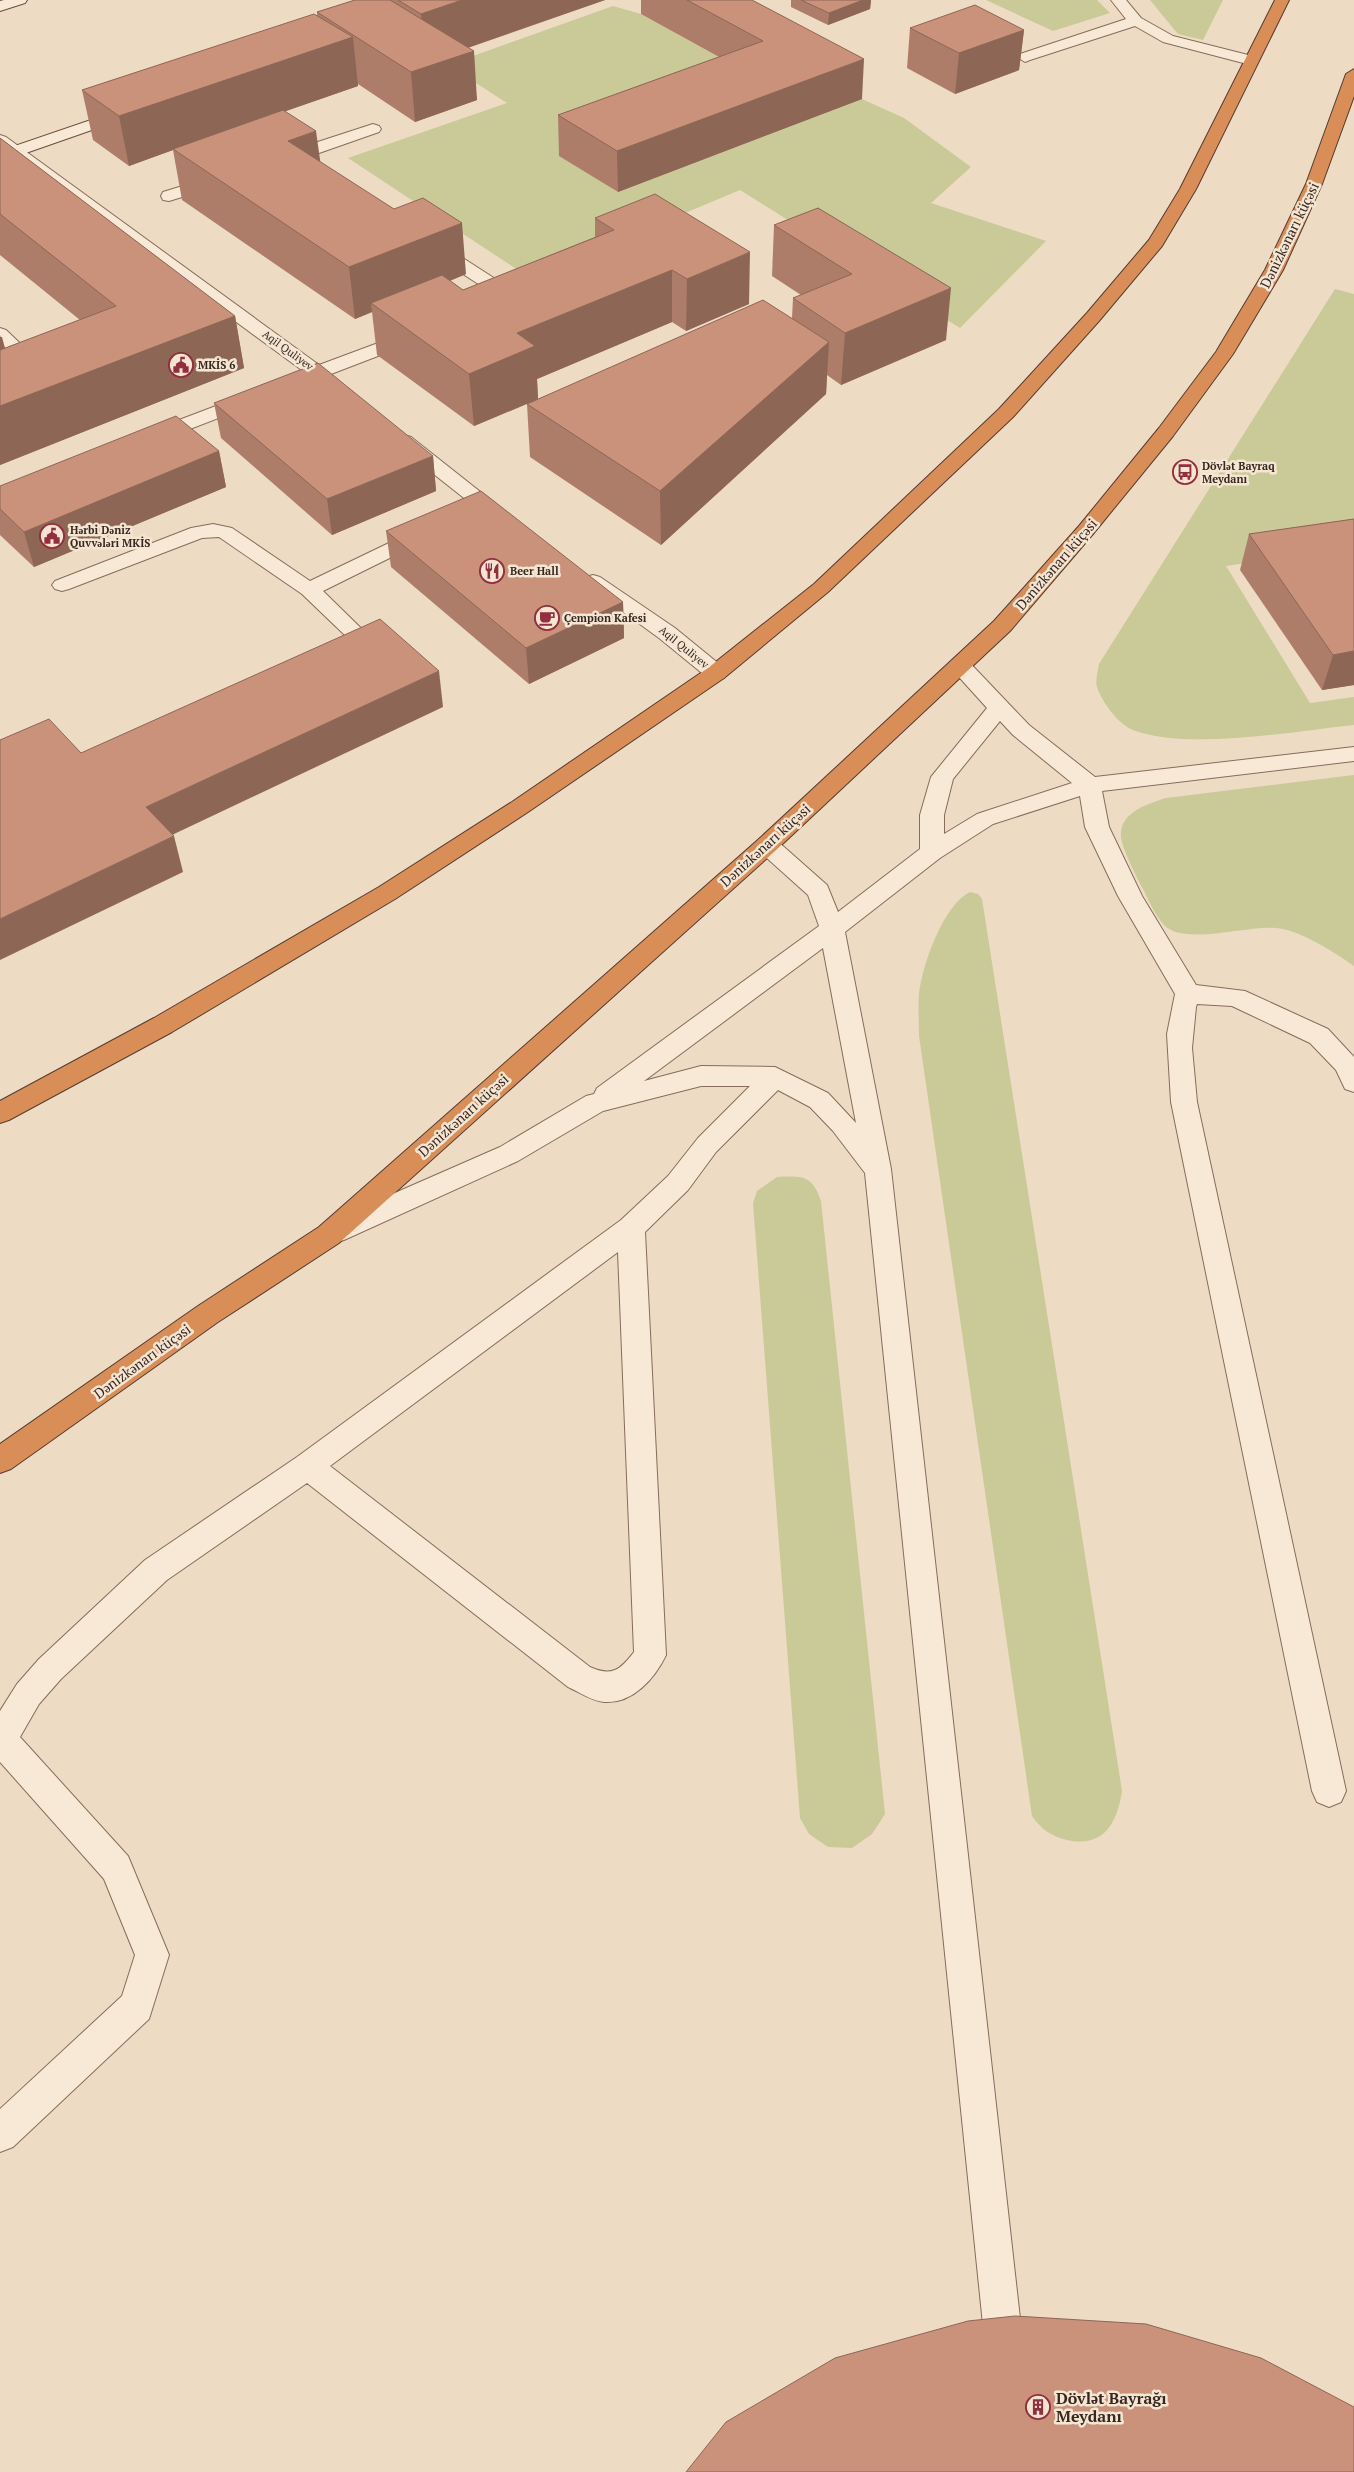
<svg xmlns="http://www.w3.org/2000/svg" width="1354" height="2472" viewBox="0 0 1354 2472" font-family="'PT Serif',serif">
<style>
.green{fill:#cac998}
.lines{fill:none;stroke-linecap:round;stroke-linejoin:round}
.lane-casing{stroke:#866c5b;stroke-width:2}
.street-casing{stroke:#866c5b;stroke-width:2}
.secondary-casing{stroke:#684d3e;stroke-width:2}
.highway-casing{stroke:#543b2f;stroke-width:2}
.lane{fill:#f8e9d7;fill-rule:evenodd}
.street{fill:#f8e9d7;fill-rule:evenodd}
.secondary{fill:#f8e9d7;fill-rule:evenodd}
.highway{fill:#d98e57;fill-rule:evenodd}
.wall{fill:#ae7d6a}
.shaded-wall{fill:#8d6656}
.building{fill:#ca917b;stroke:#8d6656}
.labels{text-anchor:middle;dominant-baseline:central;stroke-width:5;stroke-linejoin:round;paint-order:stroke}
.far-street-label{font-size:11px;fill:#37271e;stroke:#f4e6d3}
.far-poi-label{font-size:11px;font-weight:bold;fill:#37271e;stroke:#f4e6d3;text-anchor:start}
.street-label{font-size:14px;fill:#37271e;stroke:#f4e6d3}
.near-poi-label{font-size:16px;font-weight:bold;fill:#37271e;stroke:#f4e6d3;text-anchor:start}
</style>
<rect width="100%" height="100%" fill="#eddbc4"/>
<g class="green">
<path d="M986,0H1097L1110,13L1053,31Z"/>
<path d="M1150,0H1223L1203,40L1178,34Z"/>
<path d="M613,6L641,14L762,81L560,156L618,192L862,99L904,118L971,167L931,203L1046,241L960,328L740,190L530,278L348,158L507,103L448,65Z"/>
<path d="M1335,289L1354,294V547L1226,566L1310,703L1354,697V725C1295,731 1188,751 1133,730C1118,724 1102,702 1097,687C1095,680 1098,671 1099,664Z"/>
<path d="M1354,775V966C1336,953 1298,929 1276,928C1248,925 1184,946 1164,925C1155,915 1149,901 1143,889C1137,878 1122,848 1121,837C1119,812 1148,804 1166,798Z"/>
<path d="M970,892L978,894L982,899L1122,1791C1117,1823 1104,1848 1067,1840C1051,1836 1042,1830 1032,1816L919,1036C919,1022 918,1008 919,994C922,966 943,905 970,892Z"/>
<path d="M777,1177C803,1176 812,1175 821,1201L885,1814L872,1834L852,1848L828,1847L809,1834L800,1818L753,1203L757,1191Z"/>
</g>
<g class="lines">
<defs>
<g id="lane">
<path d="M1111,0H1126L1141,18L1173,36L1256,57L1259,60L1251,65L1163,42L1135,26L1030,60L1025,62L1017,57L1020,54L1126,19Z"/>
<path d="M0,328L6,330L44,366L32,387L0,399V386L18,379L25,367L0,344Z"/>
<path d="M213,524L232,528L310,581L416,530L423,528L430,530L433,534L430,538L323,591L372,639L374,649L367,663L352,668L344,666L341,661C347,652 353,654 351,641L302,594L219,537L202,538L69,589L62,591L55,589L52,585L55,581L191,528Z"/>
<path d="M960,659L968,661L1029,725L1095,777L1354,747V761L1102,791L1109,827L1142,896L1196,985L1245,991L1328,1029L1354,1057V1092L1345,1089L1336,1070L1310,1043L1232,1006L1197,1004L1196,1007L1192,1048L1197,1102L1346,1791L1341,1802L1329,1807L1317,1802L1312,1791L1171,1102L1167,1034L1175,994L1118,896L1085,827L1080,796L993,824L940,858L845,932L891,1169L1024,2354L1019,2368L1005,2373L991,2368L986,2354L865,1173L833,1131L810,1107L778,1090L716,1152L688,1190L645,1232L666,1655C655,1678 633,1704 604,1702C592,1701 579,1692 568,1687L307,1483L167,1580L61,1679L39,1704L20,1737L128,1856L169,1955L149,2019L13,2147L0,2152V2109L122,1996L135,1955L104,1879L0,1762V1711L17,1684L39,1659L145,1560L297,1457L621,1220L668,1176L698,1138L750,1086H701L603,1111L518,1161L344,1240L334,1243L324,1240L320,1232L324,1224L500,1147L586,1096L594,1094L597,1088L819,926L808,895L759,851L755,845L759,839L767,837L775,839L827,885L838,912L920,849V815L931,777L987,708L949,666L952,661ZM1000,721L1013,735L1072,783L977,814L944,834V815L953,779ZM823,948L856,1123L828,1093L775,1067L701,1066L644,1081ZM618,1252L634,1652C620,1670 612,1677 590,1667L330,1466Z"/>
</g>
<g id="street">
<path d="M373,124L379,126L381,129L379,132L299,160H287L285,156L287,152Z"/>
<path d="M0,135L6,137L319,365L405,333H417L420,337L417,341L331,374L339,382L337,386H323L315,380L290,389L283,387L281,383L283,379L303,371L0,148Z"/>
<path d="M215,176L221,177L223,181L221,185L169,201L163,200L161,196L163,192Z"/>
<path d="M435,243L441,244L497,280L505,296L497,311L486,314L480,313L477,309L484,304L487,296L483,287L429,252L426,248L429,244Z"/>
<path d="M250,393L257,395L259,399L257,403L159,441H145L142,437L145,433Z"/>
<path d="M404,435L411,437L507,513L510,517L507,521L500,523L493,521L397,445L394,441L397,437Z"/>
<path d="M593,575L600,577L675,628L724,668L727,673L724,678L716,680L708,678L659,638L586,585L583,581L586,577Z"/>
</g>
<g id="secondary">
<path d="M4,0H27L25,3L0,11V1Z"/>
<path d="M126,108L134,113L132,116L0,162V151Z"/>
</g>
<g id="highway">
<path d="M1275,0H1289L1196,189L1162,246L1099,321L1013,417L828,592L724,678L528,812L395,899L172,1032L9,1120L0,1123V1101L154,1018L379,887L512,802L708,668L814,584L999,409L1087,313L1149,240L1180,189Z"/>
<path d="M1354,69V96L1322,184L1283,270L1233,354L1173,436L1093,534L1010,631L775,851L339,1243L218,1322L11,1469L0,1473V1444L198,1306L319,1227L759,839L994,621L1079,526L1159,428L1216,352L1265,270L1306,184L1346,74Z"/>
</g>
</defs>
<use href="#lane" class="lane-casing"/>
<use href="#street" class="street-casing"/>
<use href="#secondary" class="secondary-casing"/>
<use href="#highway" class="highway-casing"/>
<use href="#lane" class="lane"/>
<use href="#street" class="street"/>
<use href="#secondary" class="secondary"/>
<use href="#highway" class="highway"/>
</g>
<g class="wall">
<path d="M355,0H605L468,48L477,100L415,122L358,84V86L285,111L320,162L466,274L450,281L463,290L595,237V218L749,304L686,331L672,322L537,379L538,399L792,318L793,298L801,295L772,276L774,225L818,208L946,340L841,385L827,375L826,394L661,545L530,457L527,404L474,426L377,355L372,312L355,319L182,200L173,150L129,166L93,140L82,90L317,15V12Z"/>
<path d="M641,0H752L862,99L618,192L559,156L558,115L719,57L641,14Z"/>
<path d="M791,0H871L870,9L828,25L791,7Z"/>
<path d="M910,28L1024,30L1019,70L955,94L907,68Z"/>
<path d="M0,138L235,316L244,368L0,465V335L5,348L80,320L0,255Z"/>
<path d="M214,403L433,456L436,491L332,535L221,438Z"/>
<path d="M219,451L226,487L34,567L0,535V486Z"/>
<path d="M1354,519V685L1322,690L1240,570L1249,534Z"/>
<path d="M386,531L623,602L624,638L529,684L391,567Z"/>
</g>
<g class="shaded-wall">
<path d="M462,0H605L426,62L421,14Z"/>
<path d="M863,0H871L870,9L828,25L829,13Z"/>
<path d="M1024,30L1019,70L955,94L959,53Z"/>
<path d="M353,37L358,86L175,150L173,149V150L129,166L119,116Z"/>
<path d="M474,51L477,100L415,122L411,72Z"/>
<path d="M864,59L862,99L618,192L617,151Z"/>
<path d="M316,131L323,181L288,141Z"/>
<path d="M462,223L466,274L380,309L371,303L372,312L355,319L349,267Z"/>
<path d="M750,252L749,304L686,331L687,279Z"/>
<path d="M672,270V322L537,379L538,399L474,426L469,374L517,333Z"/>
<path d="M951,288L946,340L841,385L845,333Z"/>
<path d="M235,316L244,368L0,465V406Z"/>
<path d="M0,337H2L13,379L0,384Z"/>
<path d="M829,342L826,394L661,545L660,491Z"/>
<path d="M219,451L226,487L34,567L24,532Z"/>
<path d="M433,456L436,491L332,535L327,499Z"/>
<path d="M623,602L624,638L529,684L526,648Z"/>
<path d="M1354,651V685L1322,690L1333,655Z"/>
<path d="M439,671L443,707L155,843L146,807Z"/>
<path d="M174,836L183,872L0,960V919Z"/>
</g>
<g class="building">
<path d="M355,0H390L474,51L411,72L317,12Z"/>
<path d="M398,0H462L421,14Z"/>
<path d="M687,0H752L864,59L617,151L558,115L763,41Z"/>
<path d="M801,0H863L829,13Z"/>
<path d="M975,5L1024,30L959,53L910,28Z"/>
<path d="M314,14L353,37L119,116L82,90Z"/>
<path d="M283,110L316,131L288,141L394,209L423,198L462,223L349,267L173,149Z"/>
<path d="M0,138L235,316L0,406V350L116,306L0,214Z"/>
<path d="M655,194L750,252L687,279L672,270L517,333L535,346L469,374L371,303L442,275L463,290L614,230L595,218Z"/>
<path d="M818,208L951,288L845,333L793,298L852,274L774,225Z"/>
<path d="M763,300L829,342L660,491L527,404Z"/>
<path d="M318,363L433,456L327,499L214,403Z"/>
<path d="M176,416L219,451L24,532L0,509V486Z"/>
<path d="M481,491L623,602L526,648L386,531Z"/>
<path d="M1354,519V651L1333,655L1249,534Z"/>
<path d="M380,619L439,671L146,807L174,836L0,919V740L49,719L81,753Z"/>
<path d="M1015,2316L1146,2324L1261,2358L1354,2407V2472H686L726,2422L835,2358L968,2321Z"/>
</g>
<defs>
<symbol id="civic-ring" viewBox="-11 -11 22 22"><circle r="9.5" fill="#f4e6d3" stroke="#942d3c" stroke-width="1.5"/><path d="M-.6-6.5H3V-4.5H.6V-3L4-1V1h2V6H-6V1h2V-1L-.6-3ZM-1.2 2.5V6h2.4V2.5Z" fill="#942d3c"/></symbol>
<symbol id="bus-ring" viewBox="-11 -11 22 22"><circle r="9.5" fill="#f4e6d3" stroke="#942d3c" stroke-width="1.5"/><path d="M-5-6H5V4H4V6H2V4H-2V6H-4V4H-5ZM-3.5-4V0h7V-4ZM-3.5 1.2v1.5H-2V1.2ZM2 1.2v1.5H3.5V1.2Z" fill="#942d3c"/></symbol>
<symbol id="restaurant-ring" viewBox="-11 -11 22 22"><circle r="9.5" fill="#f4e6d3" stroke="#942d3c" stroke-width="1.5"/><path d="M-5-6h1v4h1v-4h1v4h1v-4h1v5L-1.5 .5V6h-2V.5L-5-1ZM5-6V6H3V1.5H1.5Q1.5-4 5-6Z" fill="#942d3c"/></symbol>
<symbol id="cafe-ring" viewBox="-11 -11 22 22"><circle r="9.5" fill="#f4e6d3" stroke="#942d3c" stroke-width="1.5"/><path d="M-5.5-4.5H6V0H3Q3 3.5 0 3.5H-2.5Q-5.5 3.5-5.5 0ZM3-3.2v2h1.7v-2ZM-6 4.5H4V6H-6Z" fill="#942d3c"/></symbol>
<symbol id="building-ring" viewBox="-11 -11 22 22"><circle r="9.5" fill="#f4e6d3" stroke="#942d3c" stroke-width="1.5"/><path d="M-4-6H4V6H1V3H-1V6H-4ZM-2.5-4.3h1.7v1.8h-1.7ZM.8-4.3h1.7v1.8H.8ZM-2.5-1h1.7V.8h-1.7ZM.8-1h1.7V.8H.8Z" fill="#942d3c"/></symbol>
</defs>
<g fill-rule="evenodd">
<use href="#civic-ring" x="167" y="351" width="28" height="28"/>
<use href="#bus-ring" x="1171" y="458" width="28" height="28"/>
<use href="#civic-ring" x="38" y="522" width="28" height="28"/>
<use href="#restaurant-ring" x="478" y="557" width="28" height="28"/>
<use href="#cafe-ring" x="533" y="604" width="28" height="28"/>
<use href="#building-ring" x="1024" y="2393" width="28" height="28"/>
</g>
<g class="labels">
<g class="far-street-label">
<text transform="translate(288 350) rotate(36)">Aqil Quliyev</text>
<text transform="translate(684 647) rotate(39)">Aqil Quliyev</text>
</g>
<g class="far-poi-label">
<text x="198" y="365">MKİS 6</text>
<text x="1202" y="466">Dövlət Bayraq<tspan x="1202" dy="13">Meydanı</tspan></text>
<text x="70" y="530">Hərbi Dəniz<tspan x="70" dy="13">Quvvələri MKİS</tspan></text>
<text x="510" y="571">Beer Hall</text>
<text x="564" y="618">Çempion Kafesi</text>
</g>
<g class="street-label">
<text transform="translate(1289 235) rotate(-64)">Dənizkənarı küçəsi</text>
<text transform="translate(1056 564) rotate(-49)">Dənizkənarı küçəsi</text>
<text transform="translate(765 845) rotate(-42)">Dənizkənarı küçəsi</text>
<text transform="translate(463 1115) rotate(-42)">Dənizkənarı küçəsi</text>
<text transform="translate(142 1361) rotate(-36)">Dənizkənarı küçəsi</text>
</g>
<g class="near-poi-label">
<text x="1056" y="2398">Dövlət Bayrağı<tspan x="1056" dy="18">Meydanı</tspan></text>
</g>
</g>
</svg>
